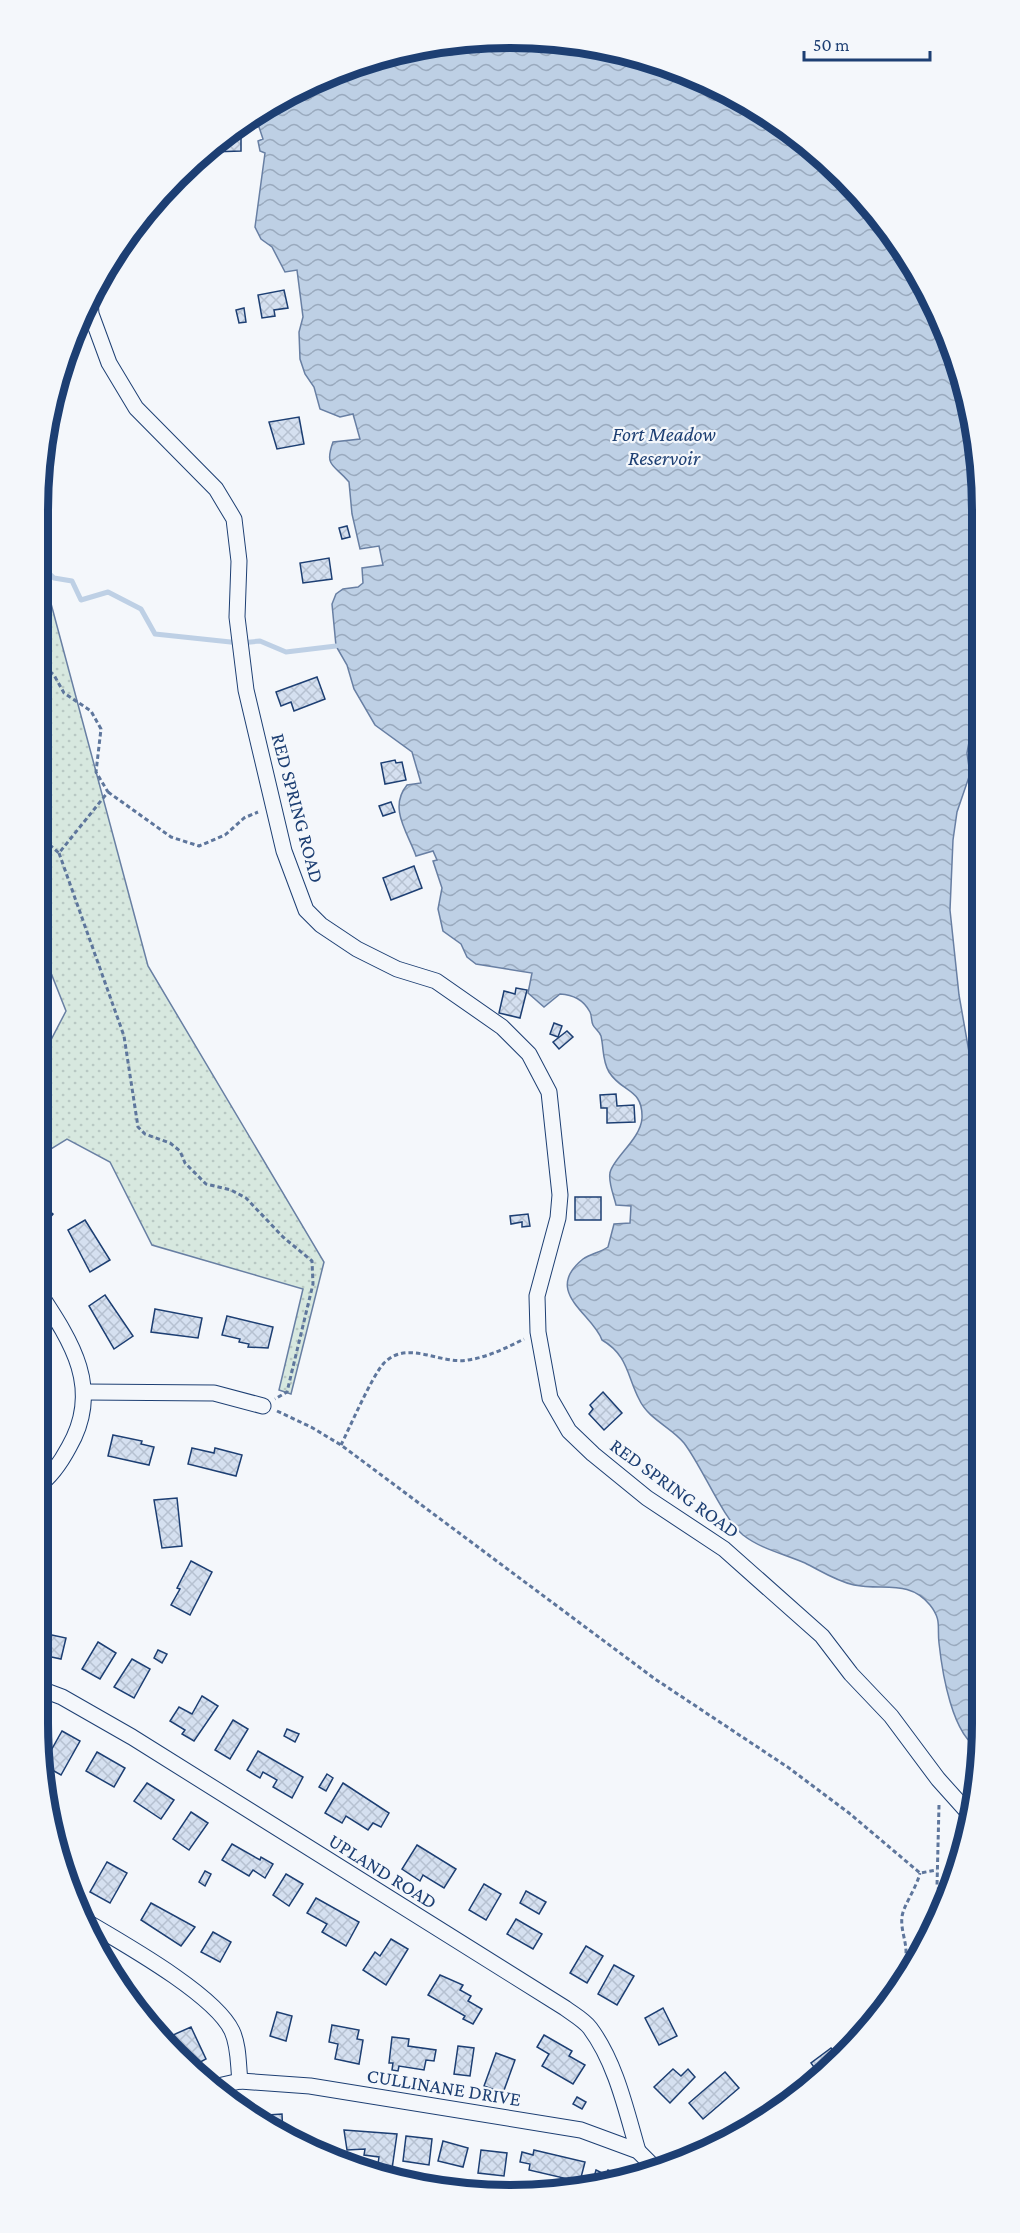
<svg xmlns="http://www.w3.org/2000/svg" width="1020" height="2233" viewBox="0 0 1020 2233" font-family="'Crimson Pro',serif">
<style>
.park{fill:url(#park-dots);stroke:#687fa3;stroke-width:1.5}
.water{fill:url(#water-waves);stroke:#687fa3;stroke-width:1.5}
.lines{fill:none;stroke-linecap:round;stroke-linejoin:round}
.stream{stroke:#bed0e5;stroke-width:5}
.building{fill:url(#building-cross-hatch);stroke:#1d3f73;stroke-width:1.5}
.street-casing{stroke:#1d3f73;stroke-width:17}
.path{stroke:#5e769c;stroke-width:3;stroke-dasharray:4.5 3;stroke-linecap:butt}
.street{stroke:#f4f7fb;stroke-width:15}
.labels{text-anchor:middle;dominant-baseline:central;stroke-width:4.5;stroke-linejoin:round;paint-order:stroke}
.street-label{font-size:20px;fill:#1d3f73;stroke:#f4f7fb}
.water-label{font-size:21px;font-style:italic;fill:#1d3f73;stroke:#f4f7fb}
.rim{fill:none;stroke:#1d3f73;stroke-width:8}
</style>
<defs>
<pattern id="park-dots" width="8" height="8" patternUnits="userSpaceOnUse" patternTransform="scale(1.5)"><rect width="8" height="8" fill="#d7e8df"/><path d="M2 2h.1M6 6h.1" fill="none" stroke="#b8c8c3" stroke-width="1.8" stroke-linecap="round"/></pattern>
<pattern id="water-waves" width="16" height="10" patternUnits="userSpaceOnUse" patternTransform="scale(1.5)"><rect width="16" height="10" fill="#bed0e5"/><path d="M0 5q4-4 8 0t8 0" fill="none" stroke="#9aaabe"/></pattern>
<pattern id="building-cross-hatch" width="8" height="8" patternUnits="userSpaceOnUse" patternTransform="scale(1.5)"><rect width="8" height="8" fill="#d5e0f0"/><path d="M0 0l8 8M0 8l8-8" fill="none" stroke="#b6c1d1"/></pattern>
</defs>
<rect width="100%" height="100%" fill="#f4f7fb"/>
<path class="park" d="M38,555L148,966L324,1262L291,1394L279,1390L303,1289L152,1245L110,1162L67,1139L38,1157V1065L66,1011L38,940Z"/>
<path class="water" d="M510,38L602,47L690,73L797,135L885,222L946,329L978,448L979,661L976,677L979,688L967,753L970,774L957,812L953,840L950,910L959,995L972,1069H979L980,1077L982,1723L980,1749C952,1737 942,1671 939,1643C937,1627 942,1620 930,1605C909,1579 883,1591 854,1585C836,1581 821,1571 805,1563C784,1554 761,1549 743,1535C722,1517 703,1468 684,1443C671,1427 648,1419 639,1399C627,1376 628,1355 602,1340C593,1314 542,1292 583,1259C590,1254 601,1252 608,1247L614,1224L630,1223L631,1206L616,1205C614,1196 608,1182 610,1173C612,1159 641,1139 642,1118C643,1088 622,1093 609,1072C602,1060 604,1049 601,1036C599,1031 595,1029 593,1025C591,1021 592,1016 590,1012C583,999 573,995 560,994L544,1007L528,993L532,973L476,964L467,957L461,944L443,931L438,909L442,888L433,861L437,860L433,851L416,856C408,833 388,808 407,785L421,783L412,752L375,725L354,689L347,665L336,646L332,604L336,594L343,589L358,587L363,583L362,568L383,565L379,546L360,549L352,514L349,482C334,464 324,467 333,442L360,439L353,414L340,417L320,409L314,387L305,374L300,359L299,332L303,317L297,270L285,272L272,247L261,239L255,227L265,153L260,151L258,141L263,139L259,127L244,126L241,122L329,74L417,47Z"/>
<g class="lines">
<path class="stream" d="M38,563L54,578L72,581L81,600L108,592L141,609L155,634L240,643L260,641L286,652L336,646"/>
</g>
<g class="building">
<path d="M225,136H241V151L211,152L210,148Z"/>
<path d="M284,290L288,308L274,310L275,316L262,318L258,295Z"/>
<path d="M244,308L246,322L239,323L236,310Z"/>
<path d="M299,417L304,444L277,449L269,422Z"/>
<path d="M347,526L350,537L342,539L339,528Z"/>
<path d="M329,558L332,579L303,583L300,563Z"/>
<path d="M317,677L325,699L294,711L291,702L281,706L276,692Z"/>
<path d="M395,760L396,763L402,762L406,780L385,784L381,763Z"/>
<path d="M391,802L395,812L383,816L379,806Z"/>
<path d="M414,866L422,888L391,900L383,878Z"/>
<path d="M516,988L527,990L520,1018L499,1013L504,991L515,994Z"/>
<path d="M554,1023L562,1026L558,1037L550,1034Z"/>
<path d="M567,1031L573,1037L559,1049L553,1042Z"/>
<path d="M616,1094L617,1106L634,1105L635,1122L607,1123V1108H601L600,1095Z"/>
<rect x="575" y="1197" width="26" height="23"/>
<path d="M38,1201L53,1214L41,1228L38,1224Z"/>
<path d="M528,1214L530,1226L522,1227V1222L511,1224L510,1216Z"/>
<path d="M85,1220L110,1260L90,1272L68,1230Z"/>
<path d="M105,1295L133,1336L114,1349L89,1306Z"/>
<path d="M155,1309L202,1318L198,1338L151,1332Z"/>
<path d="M227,1316L273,1327L268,1348L248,1347L249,1344L239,1342L240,1339L222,1335Z"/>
<path d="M603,1392L622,1413L604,1430L589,1414L593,1409L590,1405Z"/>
<path d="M113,1435L142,1441L141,1444L154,1447L149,1465L108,1456Z"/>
<path d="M192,1448L214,1453L215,1448L242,1455L236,1476L188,1464Z"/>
<path d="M177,1498L182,1546L162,1548L154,1500Z"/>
<path d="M191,1561L212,1572L190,1615L171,1605L180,1589L177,1588Z"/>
<path d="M38,1632L66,1638L61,1659L42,1655L43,1648L38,1647Z"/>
<path d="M98,1642L116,1653L100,1679L82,1669Z"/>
<path d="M158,1650L167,1654L162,1663L154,1658Z"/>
<path d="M132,1659L150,1669L134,1698L114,1687Z"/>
<path d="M202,1696L218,1706L194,1741L182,1734L185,1730L170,1721L179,1707L192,1714Z"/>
<path d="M233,1720L248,1729L230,1759L215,1750Z"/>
<path d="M287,1729L299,1734L295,1742L284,1736Z"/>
<path d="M62,1731L80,1741L61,1775L45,1766L44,1763Z"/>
<path d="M258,1751L303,1777L292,1798L273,1787L277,1780L263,1772L260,1778L247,1770Z"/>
<path d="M97,1752L125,1768L114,1787L86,1771Z"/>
<path d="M327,1774L333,1778L326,1791L319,1787Z"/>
<path d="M977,1779L975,1802L965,1790Z"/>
<path d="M147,1783L174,1800L161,1819L134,1801Z"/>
<path d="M343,1783L389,1813L381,1827L373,1823L368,1830L346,1816L342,1823L325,1813Z"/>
<path d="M191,1812L208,1823L189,1850L173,1839Z"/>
<path d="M232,1844L260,1860L261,1857L273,1864L265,1878L253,1870L249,1876L222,1860Z"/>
<path d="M417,1845L456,1869L444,1888L423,1875L420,1881L402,1869Z"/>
<path d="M107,1862L127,1873L110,1903L90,1892Z"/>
<path d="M205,1871L211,1874L205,1886L199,1882Z"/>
<path d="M286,1874L303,1884L289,1906L273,1895Z"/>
<path d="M484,1884L501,1894L486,1920L469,1910Z"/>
<path d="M526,1891L546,1902L539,1914L520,1903Z"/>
<path d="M316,1898L359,1922L346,1946L322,1932L327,1924L307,1913Z"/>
<path d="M151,1903L195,1927L181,1946L141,1920Z"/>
<path d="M516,1919L542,1934L533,1949L507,1934Z"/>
<path d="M213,1932L231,1942L220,1962L201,1952Z"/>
<path d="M391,1939L408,1949L386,1985L363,1970L375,1952L380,1956Z"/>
<path d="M586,1946L603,1956L587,1983L570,1973Z"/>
<path d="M614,1965L634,1976L617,2005L598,1994Z"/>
<path d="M440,1975L463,1985L460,1990L471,1996L468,2001L482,2009L473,2024L463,2019L465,2016L428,1995Z"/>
<path d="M121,1987L138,1998L133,2005L121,1988Z"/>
<path d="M663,2008L677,2036L659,2045L645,2018Z"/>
<path d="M277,2012L292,2016L286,2041L270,2036Z"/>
<path d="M332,2025L359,2030L357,2039L363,2040L359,2064L335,2059L338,2044L329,2042Z"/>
<path d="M191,2027L206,2059L193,2066L186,2060L173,2035Z"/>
<path d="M544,2035L572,2051L569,2056L585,2065L573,2084L542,2066L549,2054L537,2047Z"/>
<path d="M392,2037L409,2039L408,2046L436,2050L434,2061L426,2060L424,2070L399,2066L398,2071L392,2070L393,2063H389Z"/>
<path d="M458,2046L474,2048L470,2076L454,2074Z"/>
<path d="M831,2048L838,2057L818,2073L811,2063Z"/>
<path d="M496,2053L515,2060L503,2093L484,2086Z"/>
<path d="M673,2069L681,2076L688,2069L695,2077L670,2103L654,2087Z"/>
<path d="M725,2072L739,2088L703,2119L689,2103Z"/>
<path d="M800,2084L802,2086L785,2100L783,2098Z"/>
<path d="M577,2097L586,2102L582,2109L573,2104Z"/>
<path d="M282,2114L283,2136L274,2132L259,2120H268V2115Z"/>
<path d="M344,2130L397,2134L391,2176L377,2171L379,2157L364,2155L365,2149L347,2150Z"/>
<path d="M716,2133L722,2141L698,2151L697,2150Z"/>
<path d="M406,2136L432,2139L429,2165L403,2161Z"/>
<path d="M443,2141L468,2148L463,2167L438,2161Z"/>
<path d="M481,2150L507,2153L504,2176L478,2173Z"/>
<path d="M534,2150L585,2162L578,2189H565L568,2179L529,2170L530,2164L520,2162L522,2152L533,2155Z"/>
<path d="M596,2170L606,2175L608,2170L624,2177L602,2186L591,2188Z"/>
</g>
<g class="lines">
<defs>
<g id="street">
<path d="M90,299L91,314L109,363L136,408L216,489L234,519L239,561L237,617L246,690L284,851L306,910L321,925L357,949L397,969L436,981L502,1027L529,1054L549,1092L560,1195L558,1218L537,1296L538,1332L550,1398L569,1431L593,1454L647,1498L724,1549L822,1636L851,1674L891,1716L938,1779L973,1818"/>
<path d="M85,1392L214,1393L263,1406"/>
<path d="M38,1486C52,1476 61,1462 69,1447C103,1388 71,1341 38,1291"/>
<path d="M38,1688L62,1697L132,1737L565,2008C573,2014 584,2020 590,2028C616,2063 626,2110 638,2151"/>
<path d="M82,1919C119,1941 215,1994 232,2031C239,2046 238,2064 240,2081"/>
<path d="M218,2086L240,2081L310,2086L581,2130L638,2151L654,2167"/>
</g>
</defs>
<use href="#street" class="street-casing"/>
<g class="path">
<path d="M108,792L171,837L199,846L225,835L244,818L258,812"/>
<path d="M38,835L59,853L108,792L96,772L101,729L91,711L64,693L54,675L38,661"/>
<path d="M59,853L124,1036L138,1127L145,1134L170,1143L180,1151L185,1163L206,1184L231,1190L246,1198L283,1237L312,1261L313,1284L287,1392L275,1399"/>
<path d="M277,1411L311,1427L341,1445L655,1679L789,1768L849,1813L920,1873L937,1870"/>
<path d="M341,1445C350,1427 372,1376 384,1363C408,1339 440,1365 468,1360C488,1357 506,1348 524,1339"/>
<path d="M939,1805L937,1886L947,1902"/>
<path d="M886,2001C887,1985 900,1978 905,1960C909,1946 900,1931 902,1917C903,1906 916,1889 920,1873"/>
</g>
<use href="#street" class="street"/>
</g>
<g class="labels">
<g class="street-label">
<text transform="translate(298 808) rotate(75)">RED SPRING ROAD</text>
<text transform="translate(675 1488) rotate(36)">RED SPRING ROAD</text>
<text transform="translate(383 1871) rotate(32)">UPLAND ROAD</text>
<text transform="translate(444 2087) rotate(9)">CULLINANE DRIVE</text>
</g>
<g class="water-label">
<text x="664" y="434">Fort Meadow<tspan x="664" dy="24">Reservoir</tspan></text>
</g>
</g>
<path d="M0 0H1020V2233H0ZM510 48H510A462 462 0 0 1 972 510V1723A462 462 0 0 1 510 2185H510A462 462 0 0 1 48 1723V510A462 462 0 0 1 510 48Z" fill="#f4f7fb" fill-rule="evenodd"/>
<path class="rim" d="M510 48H510A462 462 0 0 1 972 510V1723A462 462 0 0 1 510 2185H510A462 462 0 0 1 48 1723V510A462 462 0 0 1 510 48Z"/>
<path d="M804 51v9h126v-9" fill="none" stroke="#1d3f73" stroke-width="3"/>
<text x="813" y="51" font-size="18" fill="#1d3f73" stroke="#f4f7fb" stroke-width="4.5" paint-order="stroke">50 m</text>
</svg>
